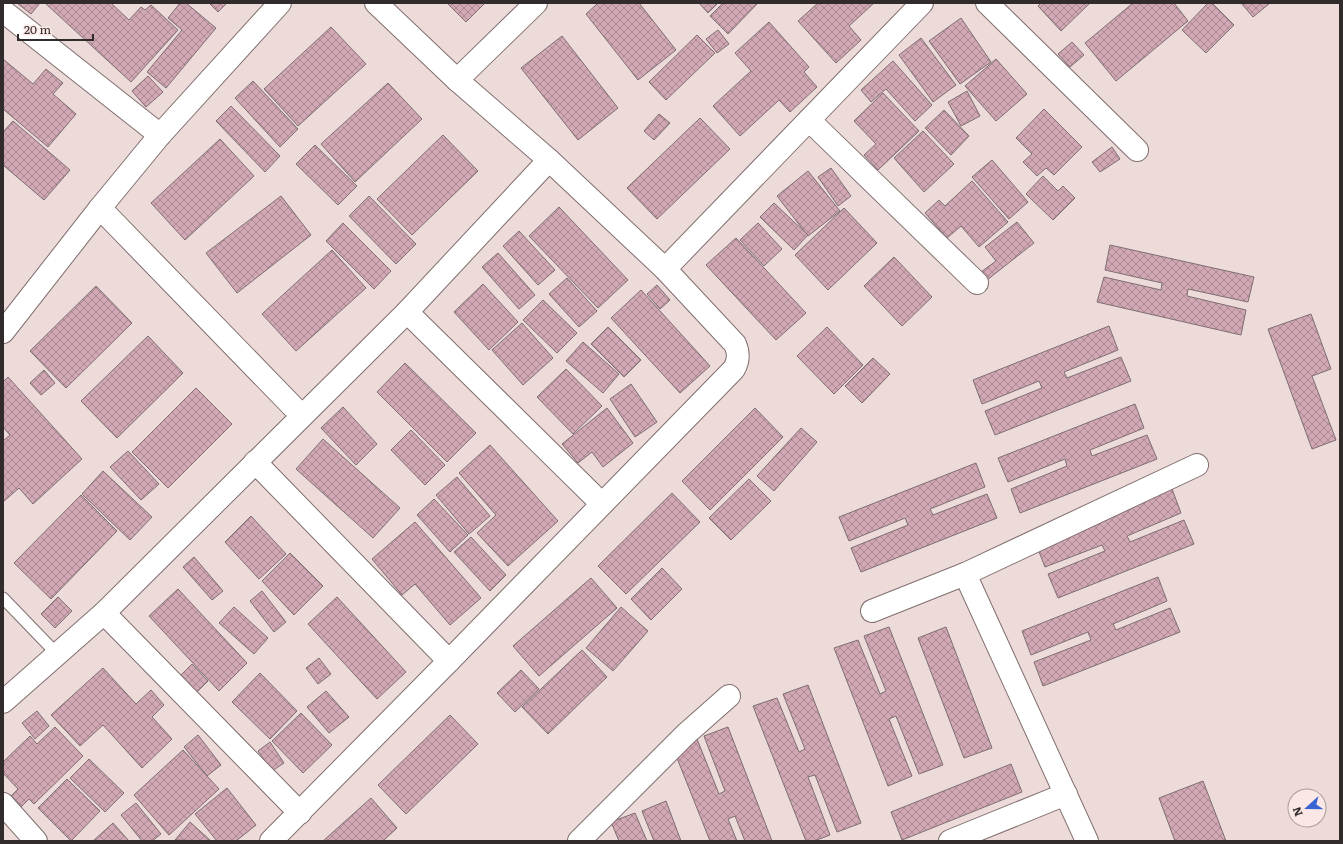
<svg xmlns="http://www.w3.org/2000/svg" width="1343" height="844" viewBox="0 0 1343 844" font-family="Literata,serif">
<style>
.building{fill:url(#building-cross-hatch);stroke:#7d6e72}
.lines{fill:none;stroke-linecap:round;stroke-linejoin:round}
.lane-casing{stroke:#806f6e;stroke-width:13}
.street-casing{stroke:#806f6e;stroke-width:24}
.secondary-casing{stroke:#806f6e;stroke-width:24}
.lane{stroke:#fff;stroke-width:11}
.street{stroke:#fff;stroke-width:22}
.secondary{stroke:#fff;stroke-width:22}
</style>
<defs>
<pattern id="building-cross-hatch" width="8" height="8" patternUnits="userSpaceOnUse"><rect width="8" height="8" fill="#d2a8b4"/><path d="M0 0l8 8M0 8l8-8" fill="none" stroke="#ab8993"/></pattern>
</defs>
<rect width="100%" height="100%" fill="#eddbd9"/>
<g class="building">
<path d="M17,3H40L31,14Z"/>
<path d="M45,3H111L129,20L141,7L145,10L151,5L178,30L131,82Z"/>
<path d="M180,3H186L216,28L166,88L147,72L182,30L168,18Z"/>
<path d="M209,3H227L218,12Z"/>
<path d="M447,3H485L466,22Z"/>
<path d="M596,3H639L676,50L638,80L586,14L597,4Z"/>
<path d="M699,3H718L708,13Z"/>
<path d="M723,3H758L728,34L710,16Z"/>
<path d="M818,3H874L849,26L861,40L836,63L798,21Z"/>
<path d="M1041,3H1090L1061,31L1038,6Z"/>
<path d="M1133,3H1174L1188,21L1116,81L1085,43Z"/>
<path d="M1208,3H1212L1234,25L1206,53L1182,30Z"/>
<path d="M1241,3H1270L1253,17Z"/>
<path d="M961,18L991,62L960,84L929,41Z"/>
<path d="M769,22L809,67L804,72L817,87L790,112L779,100L740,136L713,106L751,71L735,53Z"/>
<path d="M331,27L366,64L298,126L264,89Z"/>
<path d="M718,30L729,44L717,53L706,39Z"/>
<path d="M697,35L715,53L666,100L649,82Z"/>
<path d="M562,36L618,108L578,140L521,68Z"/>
<path d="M921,38L956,85L933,102L899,55Z"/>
<path d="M1072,42L1084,55L1070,67L1058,54Z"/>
<path d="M3,59L33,84L46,69L63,83L53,94L76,114L48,147L3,109Z"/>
<path d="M996,59L1027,94L996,121L965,86Z"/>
<path d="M893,61L932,105L915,121L886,89L871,102L861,90Z"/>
<path d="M148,76L163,92L146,107L132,91Z"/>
<path d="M253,81L298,129L280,147L235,98Z"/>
<path d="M388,83L422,119L355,182L321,144Z"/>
<path d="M967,91L980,116L961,126L948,102Z"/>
<path d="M883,93L919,131L878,170L864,155L876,144L854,121Z"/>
<path d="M231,106L280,156L265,172L216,121Z"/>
<path d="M1044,109L1082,147L1054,175L1046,168L1037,176L1023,162L1032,154L1016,138Z"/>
<path d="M944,110L969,136L951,155L925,128Z"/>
<path d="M659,114L670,123L654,140L644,131Z"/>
<path d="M700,118L730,149L657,219L627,188Z"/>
<path d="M13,121L70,170L44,200L3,165V132Z"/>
<path d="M923,131L954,164L924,192L894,158Z"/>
<path d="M443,135L478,171L412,235L377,199Z"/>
<path d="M220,139L254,176L185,240L151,203Z"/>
<path d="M315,145L357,186L338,205L296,164Z"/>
<path d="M1112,147L1120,159L1100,172L1092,162Z"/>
<path d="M992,160L1028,202L1009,219L972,177Z"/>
<path d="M831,168L851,196L838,206L818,177Z"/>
<path d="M808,171L840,211L808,236L777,196Z"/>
<path d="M1043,176L1058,191L1063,186L1075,198L1053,220L1026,194Z"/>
<path d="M972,181L1008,222L979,247L961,226L947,238L925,213L939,200L945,206Z"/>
<path d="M281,196L311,235L237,293L206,253Z"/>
<path d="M369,196L416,244L396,264L349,216Z"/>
<path d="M774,203L808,235L794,250L760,217Z"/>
<path d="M559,207L628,280L598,308L529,236Z"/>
<path d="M844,208L877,243L828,290L795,255Z"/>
<path d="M1017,222L1034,243L987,280L981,272L996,261L985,247Z"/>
<path d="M343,223L391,271L374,289L326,241Z"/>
<path d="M758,223L782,249L764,266L740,240Z"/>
<path d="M519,231L555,270L538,285L503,246Z"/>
<path d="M736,238L806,313L776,340L706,265Z"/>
<path d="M1110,245L1254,277L1248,302L1188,289L1187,296L1246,310L1241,335L1097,302L1104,277L1161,290L1162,283L1105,270Z"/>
<path d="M332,250L366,288L296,351L262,314Z"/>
<path d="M498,253L535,295L519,309L482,267Z"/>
<path d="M894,257L932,297L902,326L864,286Z"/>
<path d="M567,278L597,311L579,327L549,294Z"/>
<path d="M483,284L518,322L489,350L454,312Z"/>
<path d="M657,285L670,300L660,309L647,294Z"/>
<path d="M96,286L132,323L66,388L30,351Z"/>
<path d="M641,290L710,366L680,393L611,318Z"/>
<path d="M543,300L577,333L557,353L523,320Z"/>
<path d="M1311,314L1331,369L1312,376L1336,440L1312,449L1268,329Z"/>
<path d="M522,323L553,358L523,385L492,350Z"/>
<path d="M1109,326L1118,350L1064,372L1067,378L1121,357L1131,381L995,435L985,411L1042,388L1039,381L982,404L973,380Z"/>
<path d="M608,327L641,360L624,377L591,344Z"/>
<path d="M827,327L863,365L834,394L797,356Z"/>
<path d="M148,336L183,373L117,438L81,401Z"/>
<path d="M583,342L619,374L603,393L566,361Z"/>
<path d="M873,358L890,374L862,403L845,386Z"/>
<path d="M405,363L476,433L447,462L377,392Z"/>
<path d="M566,369L602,406L573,434L537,397Z"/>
<path d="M44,370L55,383L41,395L30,383Z"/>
<path d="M8,377L82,459L33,504L19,488L3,502V441L10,435L3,427V382Z"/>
<path d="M631,384L657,422L635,437L610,399Z"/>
<path d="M196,388L232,424L168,488L132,452Z"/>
<path d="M1135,404L1144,428L1090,450L1092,456L1147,435L1157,459L1020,513L1011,489L1067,466L1065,459L1008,482L998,458Z"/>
<path d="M343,407L377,444L356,465L321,428Z"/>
<path d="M607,408L633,443L603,467L592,452L578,463L562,444Z"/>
<path d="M755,408L783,437L710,510L682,481Z"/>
<path d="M801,428L817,442L774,491L757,476Z"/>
<path d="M411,430L445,465L425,485L391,450Z"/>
<path d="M323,439L400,508L373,538L296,469Z"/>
<path d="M490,445L558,521L508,566L477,533L496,515L459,473Z"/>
<path d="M128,451L159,484L141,500L110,467Z"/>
<path d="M976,463L985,487L930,509L933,515L987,494L997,518L861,572L851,548L908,525L905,518L849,541L839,517Z"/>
<path d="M103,471L152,517L130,540L82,494Z"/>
<path d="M457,477L490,516L469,534L436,495Z"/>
<path d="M749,479L771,501L731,540L709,518Z"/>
<path d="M1172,489L1181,513L1127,536L1130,542L1184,520L1194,544L1058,598L1048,574L1105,551L1102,545L1045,567L1036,544Z"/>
<path d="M672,493L700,522L626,594L598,566Z"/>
<path d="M81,495L117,531L51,599L14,563Z"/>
<path d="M434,499L468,535L450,552L417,515Z"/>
<path d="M251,516L286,554L259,579L225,542Z"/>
<path d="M415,522L481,598L450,625L415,584L402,595L372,559Z"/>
<path d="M471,537L506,575L490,591L454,552Z"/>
<path d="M290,553L323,586L294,615L262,581Z"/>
<path d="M194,557L223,591L212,600L183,567Z"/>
<path d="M662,568L682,589L651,620L631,599Z"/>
<path d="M1158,577L1167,601L1113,624L1116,630L1170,608L1180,632L1043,686L1034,662L1091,640L1088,632L1031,655L1022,631Z"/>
<path d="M591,578L617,608L539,676L513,646Z"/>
<path d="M178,589L247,663L219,691L149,616Z"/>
<path d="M262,591L286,622L274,632L250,601Z"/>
<path d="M58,597L72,611L55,628L41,614Z"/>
<path d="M337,597L406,672L377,699L308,624Z"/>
<path d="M234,607L268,638L254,654L219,623Z"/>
<path d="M621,607L648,631L613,671L586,648Z"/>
<path d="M889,627L943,765L919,774L896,716L889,719L912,776L888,786L834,648L858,640L880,694L886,691L864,636Z"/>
<path d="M946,627L992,748L964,758L918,638Z"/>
<path d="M582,650L607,677L548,734L522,707Z"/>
<path d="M319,658L331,674L318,684L306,668Z"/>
<path d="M192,664L208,681L197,692L180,676Z"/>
<path d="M103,668L136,704L151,690L164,705L152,717L172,739L142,768L103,725L80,746L51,715Z"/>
<path d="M521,670L539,689L515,712L497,693Z"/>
<path d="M260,673L297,711L270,739L232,702Z"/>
<path d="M808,685L861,823L837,832L815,775L808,777L830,835L814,841H806L753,706L777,698L799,752L805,749L783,694Z"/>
<path d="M326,691L349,717L329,733L307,707Z"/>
<path d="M37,711L49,726L35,739L22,723Z"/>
<path d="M301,713L332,745L303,773L272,741Z"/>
<path d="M450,715L478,744L406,814L378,785Z"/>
<path d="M55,727L83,756L34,804L29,799L21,807L11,796L18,789L3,773V762L30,736L37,744Z"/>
<path d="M728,727L772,841H745L735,816L728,819L737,841H710L673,748L697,739L719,794L725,791L704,736Z"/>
<path d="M198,735L221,765L207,776L184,747Z"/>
<path d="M270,742L284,763L272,771L258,751Z"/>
<path d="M183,750L219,789L169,835L134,795Z"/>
<path d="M89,759L124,793L105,812L70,778Z"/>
<path d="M1011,764L1022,792L902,840L891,812Z"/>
<path d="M67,779L100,811L71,841L38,808Z"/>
<path d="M1203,781L1226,841H1175L1159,798Z"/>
<path d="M227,788L256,825L236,841H217L195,814Z"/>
<path d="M371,798L397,828L383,841H323Z"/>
<path d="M666,801L681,841H654L642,811Z"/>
<path d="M136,803L161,834L152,841H142L121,815Z"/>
<path d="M635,813L647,841H619L611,822Z"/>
<path d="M190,822L211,841L175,840Z"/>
<path d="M113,823L129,841H93Z"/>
</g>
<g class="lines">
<defs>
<path id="lane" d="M3,598L57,654"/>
<g id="street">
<path d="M987,3L1137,150"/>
<path d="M3,11L160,135"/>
<path d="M457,80L536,3"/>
<path d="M809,120L977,283"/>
<path d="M100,208L301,415"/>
<path d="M665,269L922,3"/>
<path d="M407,312L602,504"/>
<path d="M255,462L449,661"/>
<path d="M965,574L1087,841"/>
<path d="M872,611L965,574L1197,465"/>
<path d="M104,613L300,813"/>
<path d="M3,702L104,613L407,312L549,160"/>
<path d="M3,804L36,841"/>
<path d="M271,841L449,661L734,369C739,360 739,353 735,344L665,269L549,160L457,80L376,3"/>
<path d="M579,841L686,734L729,696"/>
<path d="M950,841L1066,794"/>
</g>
<path id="secondary" d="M3,332L100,208L160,135L280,3"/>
</defs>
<use href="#lane" class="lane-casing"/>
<use href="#street" class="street-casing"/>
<use href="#secondary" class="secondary-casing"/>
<use href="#lane" class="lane"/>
<use href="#street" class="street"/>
<use href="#secondary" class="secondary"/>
</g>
<rect width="1343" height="844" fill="none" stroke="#322b2b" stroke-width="8"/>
<g transform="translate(1307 808) rotate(249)"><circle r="19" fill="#fbe8e6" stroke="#ab9c9b"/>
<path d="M0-3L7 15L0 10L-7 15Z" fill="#3962d3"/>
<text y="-6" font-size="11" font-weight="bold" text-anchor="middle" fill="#322b2b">N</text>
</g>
<path d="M18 34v6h75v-6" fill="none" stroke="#322b2b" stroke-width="2"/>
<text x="24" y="34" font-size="12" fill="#322b2b" stroke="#fbe8e6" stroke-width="3" paint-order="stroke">20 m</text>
</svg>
